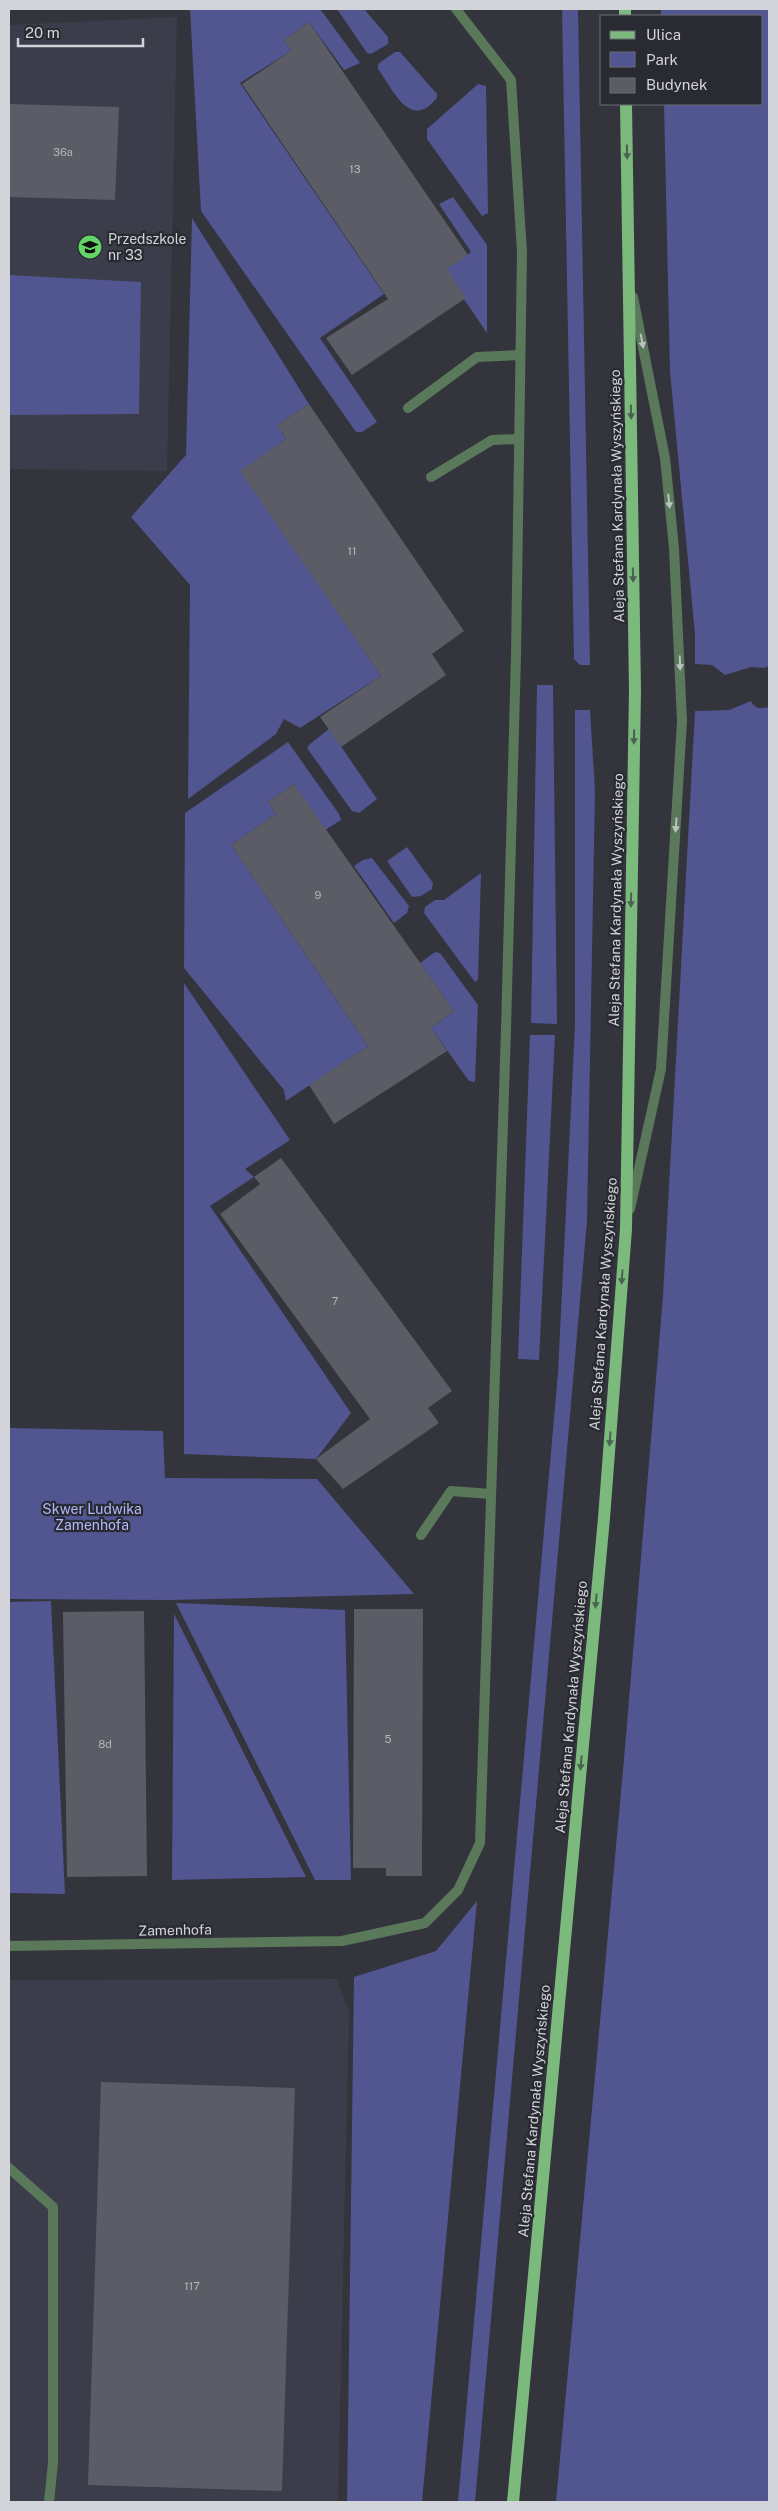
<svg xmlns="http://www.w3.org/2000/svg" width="778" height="2511" viewBox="0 0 778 2511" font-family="'Public Sans',sans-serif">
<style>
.built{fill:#3b3d4a}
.green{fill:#515590}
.building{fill:#5b5c65}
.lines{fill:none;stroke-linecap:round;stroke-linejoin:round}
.service{stroke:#5a785a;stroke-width:10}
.minor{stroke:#5a785a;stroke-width:10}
.primary{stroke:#7cb97c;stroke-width:12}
.oneway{fill:#4a6350}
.oneway2{fill:#bbc2c0}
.labels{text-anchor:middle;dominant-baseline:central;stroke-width:4.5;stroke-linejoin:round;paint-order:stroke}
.number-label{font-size:11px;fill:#b5b6bc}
.poi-label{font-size:14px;fill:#d3d4d9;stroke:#292a32;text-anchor:start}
.street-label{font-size:14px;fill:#d3d4d9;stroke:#292a32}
.park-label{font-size:14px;fill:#b1b9fc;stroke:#292a32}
</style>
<rect width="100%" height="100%" fill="#33343c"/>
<g class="built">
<path d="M177,17L167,471L9,469V25Z"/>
<path d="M337,1979L349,2012L338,2502H9V1980Z"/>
</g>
<g class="green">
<path d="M190,9H320L360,63L344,70L309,22L284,40L291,51L240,83L384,294L320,338L377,422L362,432H356L201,211Z"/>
<path d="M337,9H364L388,37V44L371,54L367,53Z"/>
<path d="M562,9H578L590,665H580L574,659Z"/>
<path d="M661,9H769V666L764,668L751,667L725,675L712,665L695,664V634L670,372L664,104H762V16H661Z"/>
<path d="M395,52H400L437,94V98C410,131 394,91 378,69V64Z"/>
<path d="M478,84L486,86L488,213L482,216L427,139V129Z"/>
<path d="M453,197L487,245V333L444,270L471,252L439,204Z"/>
<path d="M192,218L309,404L277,425L286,439L241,471L381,676L300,728L284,719L276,734L188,799L190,585L131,517L186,455Z"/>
<path d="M9,275L141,282L139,414L9,415Z"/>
<path d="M537,685H553L557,1024L531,1023Z"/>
<path d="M751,701C755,709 761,709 769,707V2502H556L624,1759L663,1296L695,711L729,710Z"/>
<path d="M575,710H590L595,791L587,1221L475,2502H458L558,1373L575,1025Z"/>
<path d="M329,729L377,799L359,813L352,811L307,748L310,744Z"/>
<path d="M288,742L339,814L341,820L325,830L294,784L268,802L276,814L231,845L368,1046L286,1101L284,1090L184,968L185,813Z"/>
<path d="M407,847L433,883L432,889L421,896L412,897L387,861Z"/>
<path d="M372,858L409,906L407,913L394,923L354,866L363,860Z"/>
<path d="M481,873L478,980L475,982L424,913L425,907L435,900H444Z"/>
<path d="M435,952L440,953L478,1005L475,1082L469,1081L431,1028L454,1011L420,963Z"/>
<path d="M184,983L290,1140L245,1169L254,1177L210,1206L351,1413L316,1459L184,1454Z"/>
<path d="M530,1035H555L539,1360L518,1359Z"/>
<path d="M9,1428L163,1431L165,1478L317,1479L414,1594L171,1600L9,1599Z"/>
<path d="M51,1601L65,1894L9,1893V1602Z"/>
<path d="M176,1603L345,1610L351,1880H315Z"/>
<path d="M174,1614L306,1877L172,1880Z"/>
<path d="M477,1901L422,2502H347L354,1977L436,1951Z"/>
</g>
<g class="building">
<path d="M309,22L468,255L447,269L466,298L352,375L326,338L388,299L242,84L291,51L284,40Z"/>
<path d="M9,104L119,107L115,200L9,197Z"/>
<path d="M309,404L464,631L432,654L446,675L341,747L320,717L381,676L240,471L286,439L277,425Z"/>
<path d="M294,784L454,1011L431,1028L447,1051L334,1124L309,1085L368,1046L231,845L276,814L268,802Z"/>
<path d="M281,1158L452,1391L428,1408L439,1423L343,1489L316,1459L370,1419L220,1214L260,1184L254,1177Z"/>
<path d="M354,1609H423L422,1876H386V1868H353Z"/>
<path d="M144,1611L147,1876L67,1877L63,1612Z"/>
<path d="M101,2082L295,2088L282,2491L88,2485Z"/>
</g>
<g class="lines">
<g class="service">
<path d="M408,408L477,357L520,355"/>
<path d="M431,477L492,440L519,439"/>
<path d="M630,1209L661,1069L682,721L674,548L665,458L633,297"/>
<path d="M421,1535L451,1491L491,1494"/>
<path d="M9,2168L53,2207V2463L49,2502"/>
</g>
<path class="minor" d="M9,1946L342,1941L425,1923L458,1890L480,1843L506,1029L516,655L522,252L511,80L456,9"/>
<g class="primary">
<path d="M625,9V16"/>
<path d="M513,2502L604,1518L626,1229L635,690L626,104"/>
</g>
</g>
<defs><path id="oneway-solid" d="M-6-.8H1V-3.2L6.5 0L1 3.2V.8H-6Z" transform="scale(1.25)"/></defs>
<g class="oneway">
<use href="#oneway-solid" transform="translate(627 152) rotate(89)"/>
<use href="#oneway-solid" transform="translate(631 412) rotate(89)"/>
<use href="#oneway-solid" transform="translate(633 575) rotate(89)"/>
<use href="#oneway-solid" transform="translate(634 737) rotate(91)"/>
<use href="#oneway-solid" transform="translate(631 900) rotate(91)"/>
<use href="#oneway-solid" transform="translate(622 1277) rotate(94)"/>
<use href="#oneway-solid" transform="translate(610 1439) rotate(94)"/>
<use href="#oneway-solid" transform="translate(596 1601) rotate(95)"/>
<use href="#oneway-solid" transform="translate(581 1763) rotate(95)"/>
</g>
<g class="oneway2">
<use href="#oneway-solid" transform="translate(642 341) rotate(79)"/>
<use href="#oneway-solid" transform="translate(669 501) rotate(84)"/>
<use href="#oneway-solid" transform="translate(680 663) rotate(88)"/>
<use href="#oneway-solid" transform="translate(676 825) rotate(94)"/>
</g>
<defs>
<symbol id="school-disc" viewBox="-11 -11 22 22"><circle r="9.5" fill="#63d468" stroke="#292a32"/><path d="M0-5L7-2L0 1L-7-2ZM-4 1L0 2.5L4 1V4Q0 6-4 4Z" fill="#111"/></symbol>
</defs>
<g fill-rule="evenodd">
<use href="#school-disc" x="76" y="233" width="28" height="28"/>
</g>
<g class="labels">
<g class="number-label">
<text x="63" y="152">36a</text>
<text x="355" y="169">13</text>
<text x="352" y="551">11</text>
<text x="318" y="895">9</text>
<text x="335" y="1301">7</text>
<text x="388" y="1739">5</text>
<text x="105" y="1744">8d</text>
<text x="192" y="2286">117</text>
</g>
<g class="poi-label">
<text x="108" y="239">Przedszkole<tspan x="108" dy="16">nr 33</tspan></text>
</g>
<g class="street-label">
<text transform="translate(617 496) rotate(-91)">Aleja Stefana Kardynała Wyszyńskiego</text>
<text transform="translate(616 900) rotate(-89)">Aleja Stefana Kardynała Wyszyńskiego</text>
<text transform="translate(603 1304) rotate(-86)">Aleja Stefana Kardynała Wyszyńskiego</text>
<text transform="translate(571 1707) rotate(-85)">Aleja Stefana Kardynała Wyszyńskiego</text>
<text transform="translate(175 1930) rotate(-1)">Zamenhofa</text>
<text transform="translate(534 2111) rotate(-85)">Aleja Stefana Kardynała Wyszyńskiego</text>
</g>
<g class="park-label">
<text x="92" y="1509">Skwer Ludwika<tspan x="92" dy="16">Zamenhofa</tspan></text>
</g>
</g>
<rect width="778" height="2511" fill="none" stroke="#d3d4d9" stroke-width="20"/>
<rect x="600" y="15" width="162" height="90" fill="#292a32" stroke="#6d6e75"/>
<rect x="610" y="31" width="25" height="8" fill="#7cb97c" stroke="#6d6e75"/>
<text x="646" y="40" font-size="15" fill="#d3d4d9">Ulica</text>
<rect x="610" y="52" width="25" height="15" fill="#515590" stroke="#6d6e75"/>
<text x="646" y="65" font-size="15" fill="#d3d4d9">Park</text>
<rect x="610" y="78" width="25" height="15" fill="#5b5c65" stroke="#6d6e75"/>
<text x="646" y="90" font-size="15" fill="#d3d4d9">Budynek</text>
<path d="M18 38v8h125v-8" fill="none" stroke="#d3d4d9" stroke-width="2.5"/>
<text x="25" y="38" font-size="15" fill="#d3d4d9" stroke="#292a32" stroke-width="4" paint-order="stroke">20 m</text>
</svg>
